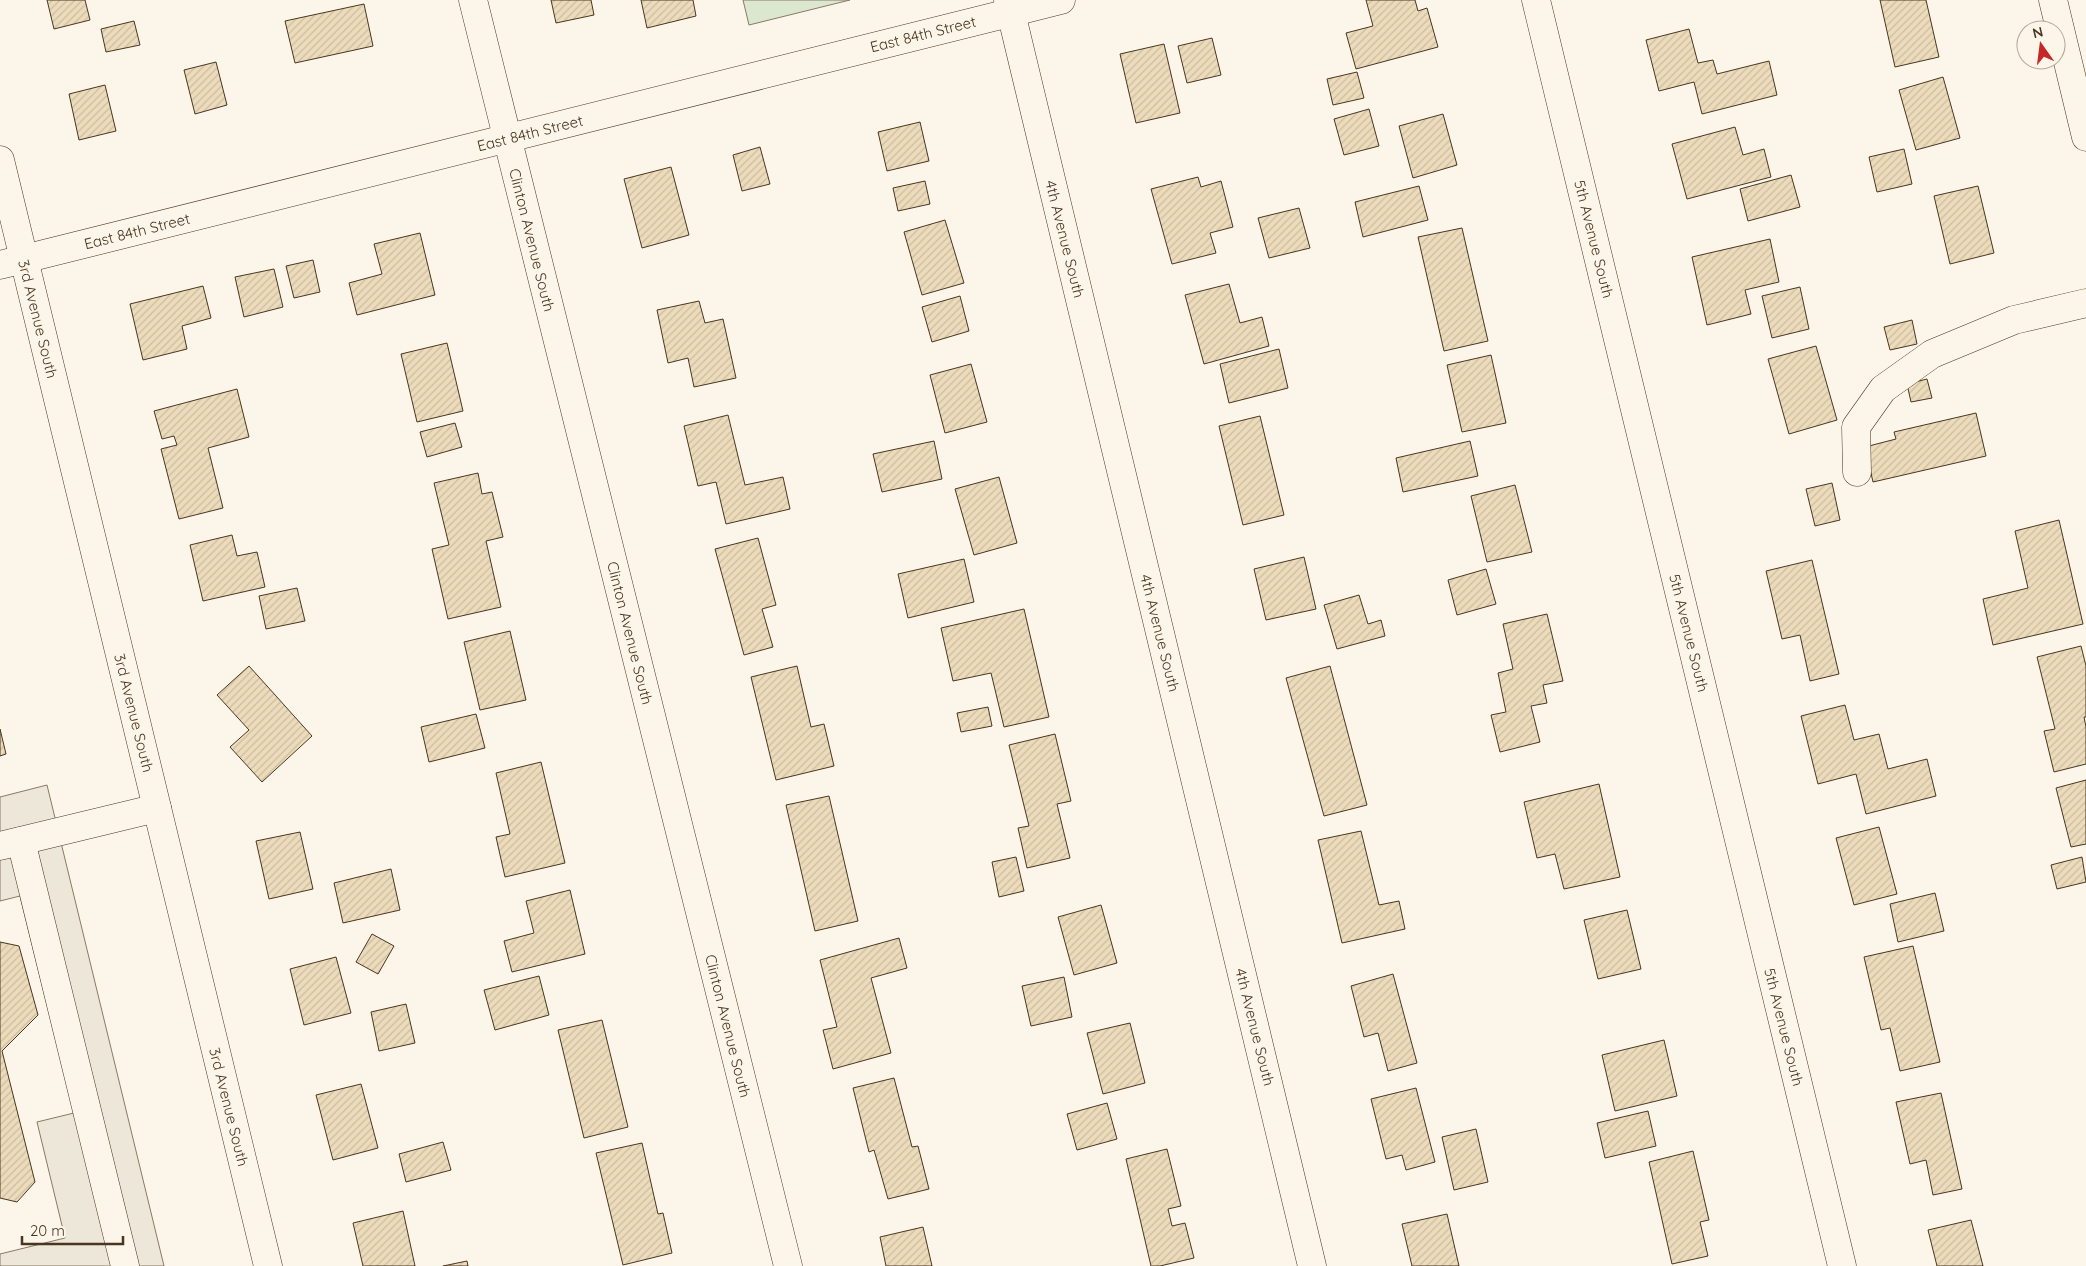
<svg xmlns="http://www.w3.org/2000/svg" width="2086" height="1266" viewBox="0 0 2086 1266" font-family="Quicksand,sans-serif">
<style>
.green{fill:#dce7d0;stroke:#887966}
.parking{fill:#ede7d9;stroke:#887966}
.building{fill:url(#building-hatch);stroke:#4a3520}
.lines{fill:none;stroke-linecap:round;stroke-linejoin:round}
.minor-casing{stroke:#4a3520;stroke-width:29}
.major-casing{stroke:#4a3520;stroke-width:29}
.minor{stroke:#fbf6e9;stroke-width:28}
.major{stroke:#fbf6e9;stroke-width:28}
.labels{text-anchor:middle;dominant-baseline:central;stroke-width:4;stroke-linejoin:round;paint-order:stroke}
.street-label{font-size:15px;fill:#4a3520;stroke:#fbf6e9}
</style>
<defs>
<pattern id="building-hatch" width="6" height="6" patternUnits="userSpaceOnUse" patternTransform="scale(1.25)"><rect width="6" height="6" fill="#ecdcbc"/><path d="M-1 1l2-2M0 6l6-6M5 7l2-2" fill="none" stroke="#ccbda1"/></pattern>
</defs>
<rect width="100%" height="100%" fill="#fbf6e9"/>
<path class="green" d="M743,0H850L749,25Z"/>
<path class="parking" d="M47,785L164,1266H0V1254L65,1238L37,1122L74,1113L20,896L0,901V797Z"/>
<g class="building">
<path d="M47,0H85L90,20L54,29Z"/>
<path d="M551,0H591L594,15L556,23Z"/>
<path d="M641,0H693L696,16L647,28Z"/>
<path d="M1366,0H1415L1418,11L1427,8L1438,47L1356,69L1346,33L1373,26Z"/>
<path d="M1880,0H1926L1939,57L1895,67Z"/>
<path d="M364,4L373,46L295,63L285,21Z"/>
<path d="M134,21L140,45L106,52L101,29Z"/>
<path d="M1689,29L1698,63L1713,60L1717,74L1769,61L1777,95L1702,114L1694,82L1659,91L1646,40Z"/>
<path d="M1212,38L1221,75L1187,83L1178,46Z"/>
<path d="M1164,44L1180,113L1136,123L1120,54Z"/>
<path d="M216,62L227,105L195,114L184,70Z"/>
<path d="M1357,72L1364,98L1333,105L1327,79Z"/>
<path d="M1943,77L1960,138L1916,150L1899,90Z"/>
<path d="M105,85L116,131L79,140L69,94Z"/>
<path d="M1369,109L1379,146L1344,155L1334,119Z"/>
<path d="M1443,114L1457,165L1413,178L1399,126Z"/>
<path d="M920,122L929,161L887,171L878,132Z"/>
<path d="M1735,127L1743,155L1764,149L1771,177L1687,199L1672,144Z"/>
<path d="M760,147L770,184L742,191L733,155Z"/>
<path d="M1904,149L1912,184L1877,192L1869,157Z"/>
<path d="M671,167L689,235L642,248L624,179Z"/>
<path d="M1791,175L1800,207L1748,221L1740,189Z"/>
<path d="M1198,177L1201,187L1221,181L1233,227L1210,233L1216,253L1172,264L1151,189Z"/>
<path d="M925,181L930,204L898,211L893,188Z"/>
<path d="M1419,186L1428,220L1363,237L1355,202Z"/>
<path d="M1978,186L1994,253L1950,264L1934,196Z"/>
<path d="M1299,208L1310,248L1269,258L1258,218Z"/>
<path d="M945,220L964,283L922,295L904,232Z"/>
<path d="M1462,228L1488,341L1444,351L1418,237Z"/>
<path d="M420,233L435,295L357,315L349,283L382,274L374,244Z"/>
<path d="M1770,239L1779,282L1745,290L1751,314L1707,325L1692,257Z"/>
<path d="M313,260L320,292L294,298L286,266Z"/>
<path d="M274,269L283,307L244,317L235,277Z"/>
<path d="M1229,284L1240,323L1262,317L1269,346L1204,364L1185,295Z"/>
<path d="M203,286L211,318L182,326L187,349L143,360L130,304Z"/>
<path d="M1800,287L1809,329L1772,338L1762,296Z"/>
<path d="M960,296L969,331L932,342L922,307Z"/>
<path d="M699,301L705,323L723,319L736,378L694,387L688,358L668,363L657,310Z"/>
<path d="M1912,320L1917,344L1890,350L1884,327Z"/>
<path d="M447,343L463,411L417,422L401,354Z"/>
<path d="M1816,346L1837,420L1789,434L1768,359Z"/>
<path d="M1279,349L1288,388L1229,403L1220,364Z"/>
<path d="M1491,355L1506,423L1462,432L1447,365Z"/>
<path d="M971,364L987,422L945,433L930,375Z"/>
<path d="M1927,379L1932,398L1911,402L1907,384Z"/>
<path d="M237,389L249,437L208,448L223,508L179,519L161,449L177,445L174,436L162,439L154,411Z"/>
<path d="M1976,413L1986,456L1873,482L1865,447L1896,439L1894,432Z"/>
<path d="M728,415L745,485L783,477L790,509L726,524L716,482L698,486L684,426Z"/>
<path d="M1260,416L1284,515L1243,525L1219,426Z"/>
<path d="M455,423L462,447L427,457L420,432Z"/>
<path d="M934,441L942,479L882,492L873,454Z"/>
<path d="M1470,441L1478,476L1403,492L1396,458Z"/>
<path d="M478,473L482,494L492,492L503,537L486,541L501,607L448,619L432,549L449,545L434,483Z"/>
<path d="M999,477L1017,543L974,555L955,489Z"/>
<path d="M1832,483L1840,520L1815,526L1806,489Z"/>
<path d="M1515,485L1532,552L1487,562L1471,496Z"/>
<path d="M2059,520L2083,624L1993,645L1983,599L2028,588L2015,531Z"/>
<path d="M232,535L237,556L257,552L265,587L203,601L190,545Z"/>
<path d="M758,538L776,605L762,609L773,647L744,655L715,549Z"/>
<path d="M1304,557L1316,609L1266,620L1254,569Z"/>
<path d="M964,559L974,602L908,618L898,574Z"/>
<path d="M1812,560L1839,674L1810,681L1800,635L1782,639L1766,571Z"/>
<path d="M1486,569L1496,604L1457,615L1448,580Z"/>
<path d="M297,588L305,621L266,629L259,596Z"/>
<path d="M1359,595L1368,624L1381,620L1385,636L1337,649L1324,605Z"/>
<path d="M1024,609L1049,717L1004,727L991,673L953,681L941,628Z"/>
<path d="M1547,614L1563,681L1543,685L1547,703L1531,706L1540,742L1500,752L1491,715L1506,712L1498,673L1513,669L1503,624Z"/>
<path d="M510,631L526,700L480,710L464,642Z"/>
<path d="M2081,646L2086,666V717H2084L2086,727V764L2054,772L2044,731L2055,729L2037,657Z"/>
<path d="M249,666L312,736L262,782L230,747L249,730L217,695Z"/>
<path d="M797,666L811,727L824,724L834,766L776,780L751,677Z"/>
<path d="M1330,666L1367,805L1324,816L1286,678Z"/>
<path d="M1845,705L1854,740L1879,734L1888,769L1927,759L1936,796L1866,814L1856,774L1818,784L1801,716Z"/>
<path d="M988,707L992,726L961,732L957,713Z"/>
<path d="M476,714L485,748L429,762L421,727Z"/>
<path d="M0,729L6,754L0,756Z"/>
<path d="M1055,734L1071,801L1057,804L1070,858L1027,868L1018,828L1029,826L1009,745Z"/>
<path d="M541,762L565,863L505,877L496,837L510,834L496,773Z"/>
<path d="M2086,780V844L2071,847L2056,788Z"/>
<path d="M1599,784L1620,877L1564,889L1555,854L1537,858L1524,802Z"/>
<path d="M829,796L858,921L815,931L786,805Z"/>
<path d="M1879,827L1897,894L1854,905L1836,838Z"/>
<path d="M1361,831L1379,905L1399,901L1405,929L1342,943L1318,840Z"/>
<path d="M300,832L313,889L269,899L256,841Z"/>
<path d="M1016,857L1024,891L999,897L992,862Z"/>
<path d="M2082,857L2086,882L2057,889L2051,865Z"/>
<path d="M391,869L400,910L343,923L334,883Z"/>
<path d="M570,890L585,954L512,972L504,941L534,933L526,901Z"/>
<path d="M1935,893L1944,931L1898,942L1890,904Z"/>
<path d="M1101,905L1117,963L1074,975L1058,917Z"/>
<path d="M1627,910L1641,969L1598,979L1584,920Z"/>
<path d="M372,934L394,946L378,974L356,962Z"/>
<path d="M899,938L907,968L871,978L891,1053L833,1069L823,1030L837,1027L820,960Z"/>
<path d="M0,942L19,946L38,1015L2,1051L35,1182L17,1202L0,1198Z"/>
<path d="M1913,946L1940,1062L1900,1071L1890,1028L1881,1030L1864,957Z"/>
<path d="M336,957L351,1013L304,1025L290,969Z"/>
<path d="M1393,974L1417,1063L1388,1071L1378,1033L1364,1037L1351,986Z"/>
<path d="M539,976L549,1015L495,1030L484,990Z"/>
<path d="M1064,977L1072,1017L1031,1026L1022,986Z"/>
<path d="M406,1004L415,1043L379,1051L371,1012Z"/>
<path d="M602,1020L628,1127L584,1138L558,1030Z"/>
<path d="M1130,1023L1145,1083L1103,1094L1087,1033Z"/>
<path d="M1664,1040L1677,1096L1615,1111L1602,1055Z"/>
<path d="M894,1078L912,1147L918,1146L929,1189L888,1199L874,1150L869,1152L853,1088Z"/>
<path d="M361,1084L378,1148L333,1160L316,1095Z"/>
<path d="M1416,1088L1435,1162L1406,1170L1402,1155L1386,1159L1371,1099Z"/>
<path d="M1941,1093L1962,1189L1933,1195L1926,1160L1910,1164L1896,1102Z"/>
<path d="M1107,1103L1117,1139L1077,1150L1067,1114Z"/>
<path d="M1648,1111L1656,1146L1605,1158L1597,1123Z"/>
<path d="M1476,1129L1488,1182L1454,1190L1442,1137Z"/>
<path d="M443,1142L451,1170L406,1182L399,1154Z"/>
<path d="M642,1143L658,1214L663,1213L672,1253L623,1265L596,1153Z"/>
<path d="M1167,1149L1181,1206L1168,1209L1172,1226L1185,1223L1194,1258L1160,1266H1151L1126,1159Z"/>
<path d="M1693,1151L1709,1220L1700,1222L1708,1256L1672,1264L1649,1162Z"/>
<path d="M403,1211L415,1266H363L353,1223Z"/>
<path d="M1447,1214L1459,1266H1412L1402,1224Z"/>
<path d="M1971,1220L1983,1266H1937L1928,1230Z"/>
<path d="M923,1227L932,1266H886L880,1237Z"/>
<path d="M467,1261L468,1266H443Z"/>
</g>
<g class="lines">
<defs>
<g id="minor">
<path d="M473,0L788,1266"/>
<path d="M1008,0L1312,1266"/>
<path d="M1536,0L1842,1266"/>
<path d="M0,160L268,1266"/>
<path d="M0,265L1061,0"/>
<path d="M1857,472L1856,427L1883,389L1932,354L2014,320L2086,303"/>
<path d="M21,841L125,1266"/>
<path d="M0,846L157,808"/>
</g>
<path id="major" d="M2053,0L2086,137"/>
</defs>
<use href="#minor" class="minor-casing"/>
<use href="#major" class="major-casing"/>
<use href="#minor" class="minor"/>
<use href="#major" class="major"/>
</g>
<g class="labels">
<g class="street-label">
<text transform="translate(923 34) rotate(-14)">East 84th Street</text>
<text transform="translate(530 133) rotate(-14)">East 84th Street</text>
<text transform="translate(137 231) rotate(-14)">East 84th Street</text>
<text transform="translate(1065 239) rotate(76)">4th Avenue South</text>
<text transform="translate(1594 239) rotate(76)">5th Avenue South</text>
<text transform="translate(532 240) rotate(76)">Clinton Avenue South</text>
<text transform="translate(38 319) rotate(76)">3rd Avenue South</text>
<text transform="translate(630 633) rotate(76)">Clinton Avenue South</text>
<text transform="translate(1160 633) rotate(76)">4th Avenue South</text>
<text transform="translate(1689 633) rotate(76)">5th Avenue South</text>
<text transform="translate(134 713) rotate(76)">3rd Avenue South</text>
<text transform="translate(728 1026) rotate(76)">Clinton Avenue South</text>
<text transform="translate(1255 1027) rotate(76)">4th Avenue South</text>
<text transform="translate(1784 1027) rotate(76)">5th Avenue South</text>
<text transform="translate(229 1107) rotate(76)">3rd Avenue South</text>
</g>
</g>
<g transform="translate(2041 45) rotate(346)"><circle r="24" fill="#fbf6e9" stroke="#b4a999"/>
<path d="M0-4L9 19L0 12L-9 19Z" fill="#c62828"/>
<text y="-8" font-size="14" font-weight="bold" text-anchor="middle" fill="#4a3520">N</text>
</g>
<path d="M22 1236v8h101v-8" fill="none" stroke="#4a3520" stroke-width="2.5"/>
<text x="30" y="1236" font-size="15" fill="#4a3520" stroke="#fbf6e9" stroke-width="4" paint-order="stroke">20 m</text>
</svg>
